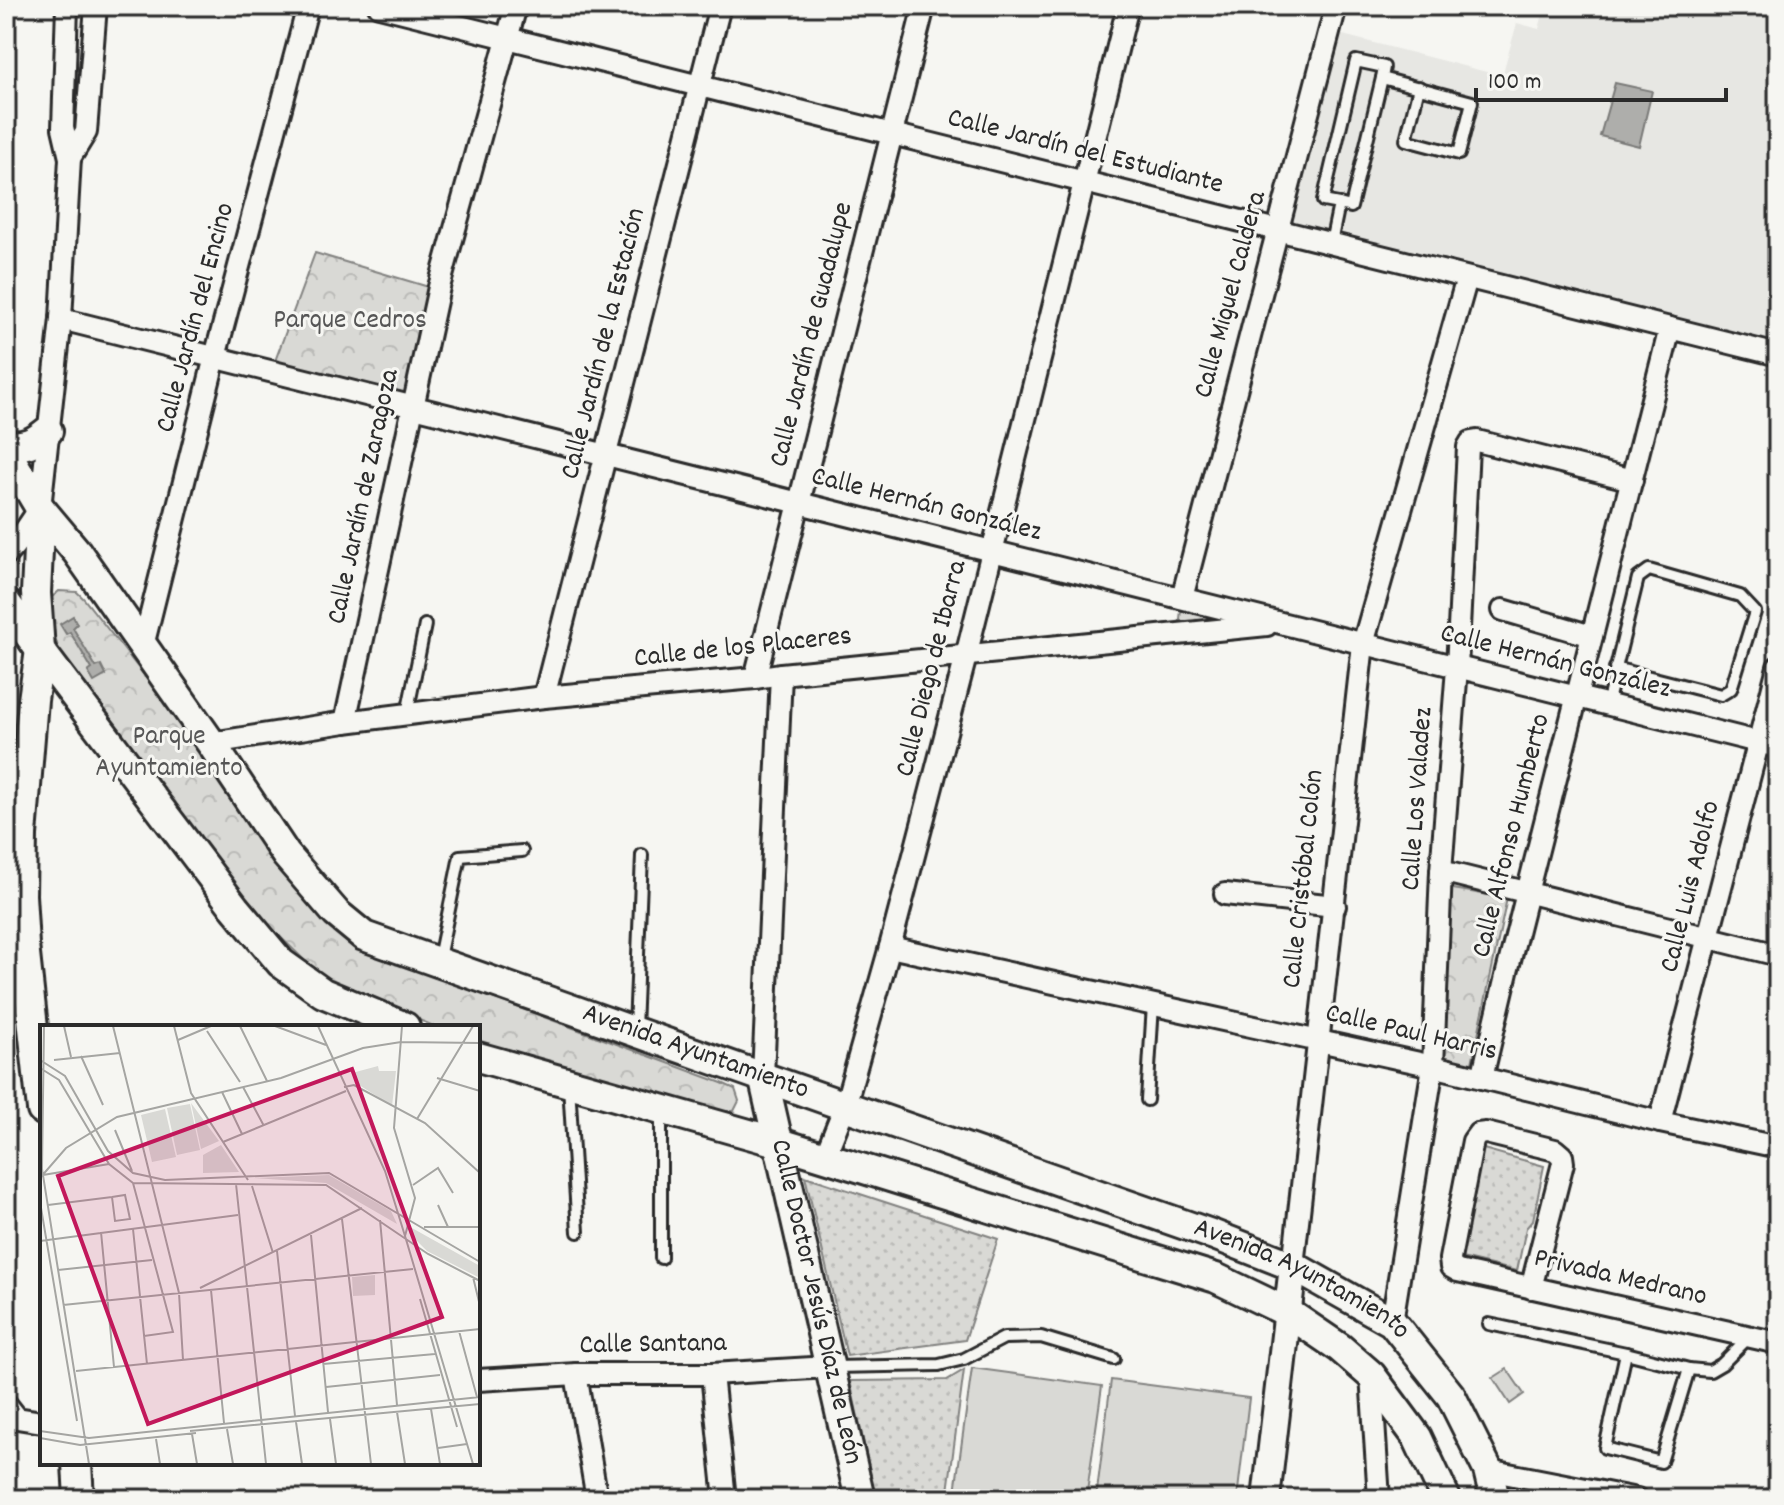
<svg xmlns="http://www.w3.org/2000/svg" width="1784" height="1505" viewBox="0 0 1784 1505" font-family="Dekko,sans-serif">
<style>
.built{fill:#e7e7e3}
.grass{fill:url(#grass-dots);stroke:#828280;stroke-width:2}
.forest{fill:url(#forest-crowns);stroke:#828280;stroke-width:2}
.pitch{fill:#d9d9d5;stroke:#828280;stroke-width:2}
.water{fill:#aeaeab;stroke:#7a7a78;stroke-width:2}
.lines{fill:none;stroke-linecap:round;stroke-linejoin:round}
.service-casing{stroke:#2b2b2b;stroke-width:16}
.minor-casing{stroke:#2b2b2b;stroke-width:26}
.tertiary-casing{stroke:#2b2b2b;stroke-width:32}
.secondary-casing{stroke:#2b2b2b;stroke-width:34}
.service{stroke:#f6f6f2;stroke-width:10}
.minor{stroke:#f6f6f2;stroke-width:20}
.tertiary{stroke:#f6f6f2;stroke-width:26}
.secondary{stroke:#f6f6f2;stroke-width:28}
.labels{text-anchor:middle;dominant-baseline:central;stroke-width:6;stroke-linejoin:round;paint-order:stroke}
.street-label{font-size:28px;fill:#2b2b2b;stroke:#f6f6f2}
.park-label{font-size:28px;fill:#565656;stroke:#f6f6f2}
.inset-road{fill:none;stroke:#a5a5a2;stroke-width:2}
.view{fill:#c2185b;fill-opacity:0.15;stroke:#c2185b;stroke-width:4}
.inset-edge{fill:none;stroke:#2b2b2b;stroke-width:4}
</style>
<defs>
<pattern id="grass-dots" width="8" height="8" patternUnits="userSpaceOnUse" patternTransform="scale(2)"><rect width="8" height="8" fill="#d9d9d5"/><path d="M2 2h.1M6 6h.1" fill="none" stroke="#babab7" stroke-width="1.8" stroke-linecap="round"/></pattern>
<pattern id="forest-crowns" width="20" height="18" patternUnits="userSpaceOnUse" patternTransform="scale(2)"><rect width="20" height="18" fill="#d9d9d5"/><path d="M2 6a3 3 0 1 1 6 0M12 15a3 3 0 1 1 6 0" fill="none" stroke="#babab7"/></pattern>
</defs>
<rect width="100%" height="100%" fill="#f6f6f2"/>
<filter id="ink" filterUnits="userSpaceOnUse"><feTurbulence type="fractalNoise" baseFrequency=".0125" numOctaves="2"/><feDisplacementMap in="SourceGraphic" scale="16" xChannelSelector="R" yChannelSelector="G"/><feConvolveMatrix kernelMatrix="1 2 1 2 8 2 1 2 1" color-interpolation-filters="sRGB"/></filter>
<g filter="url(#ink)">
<path class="built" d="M1545,6H1778V343L1602,301L1293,222L1339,34L1502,76L1517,23L1539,29Z"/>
<g class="grass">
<path d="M1182,601L1273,623L1179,628Z"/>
<path d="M1480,1148L1544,1166L1533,1220L1526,1228L1517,1271L1457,1257Z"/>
<path d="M805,1176L998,1239L965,1340L847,1356Z"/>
<path d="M964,1370L947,1499H876L850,1381L947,1380Z"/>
</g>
<g class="forest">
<path d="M315,253L432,288L405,393L275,361Z"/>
<path d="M59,591L77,592L84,599L209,758L249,824L300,894L360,949L722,1083L735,1089L739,1101L734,1111H723L478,1043V1027H436L326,981L240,898L60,654L50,620L51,598Z"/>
<path d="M1447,888L1507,898L1471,1068L1437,1062Z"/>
</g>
<g class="pitch">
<path d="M972,1368L1102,1386L1086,1499H954Z"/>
<path d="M1507,1369L1524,1394L1510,1404L1493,1378Z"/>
<path d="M1111,1380L1249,1398L1237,1499H1096Z"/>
</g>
<g class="water">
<path d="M1615,83L1652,91L1639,146L1600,136Z"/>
<path d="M73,616L77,624L73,628L96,667L101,665L106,675L94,682L88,672L92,669L70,632L66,634L60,624Z"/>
</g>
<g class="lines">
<defs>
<g id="service">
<path d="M1339,204L1351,207L1382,78"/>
<path d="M1331,243L1339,204L1323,201L1356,61L1384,67L1382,78L1472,102L1459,154L1406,140L1419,87"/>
<path d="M1607,705L1638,578L1649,570L1740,596L1755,612L1731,689L1721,695L1615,668"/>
<path d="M407,714L425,625"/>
<path d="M439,958L460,856L522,851"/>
<path d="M635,1029L642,855"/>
<path d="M569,1085L578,1232"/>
<path d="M1147,1100L1153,1005"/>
<path d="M661,1258V1111"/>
<path d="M1489,1324L1626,1353L1689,1369L1710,1371L1722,1364L1749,1337"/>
<path d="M1626,1353L1605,1448L1661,1462L1689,1369"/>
<path d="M833,1367L939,1365L964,1359L1004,1338L1041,1337L1114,1359"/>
</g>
<g id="minor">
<path d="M379,6L1778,355"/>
<path d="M70,158L86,132L96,6"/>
<path d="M61,319L1778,747"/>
<path d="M6,555L15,545L40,508L61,319L70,158L63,128L67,6"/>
<path d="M1182,598L1336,6"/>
<path d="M1503,610L1592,636"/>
<path d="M143,646L215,357L308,6"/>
<path d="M755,678L924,6"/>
<path d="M544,697L720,6"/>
<path d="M345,722L439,287L516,6"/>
<path d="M211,743L345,722L544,697L755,678L781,674L1267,625"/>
<path d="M1441,871L1778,955"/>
<path d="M1225,894L1335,906"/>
<path d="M890,947L1433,1066L1660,1122L1778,1147"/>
<path d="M763,1076L781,674"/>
<path d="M1482,1078L1507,972L1670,328"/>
<path d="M1660,1122L1778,667"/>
<path d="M825,1156L845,1106L890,947L966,656L1128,6"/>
<path d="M1293,1266L1363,644L1467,278"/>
<path d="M1531,1288L1563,1163L1562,1156L1555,1150L1486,1133L1478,1134L1473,1141L1450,1259L1451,1267L1458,1271L1778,1343"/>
<path d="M1392,1322L1433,1066L1441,871L1457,668L1468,447L1471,442L1477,441L1632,480"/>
<path d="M576,1374L597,1499"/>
<path d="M712,1374L725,1499"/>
<path d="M1371,1375L1379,1499"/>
<path d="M478,1380L576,1374H712L829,1367"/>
<path d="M6,1404L17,1418L42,1422"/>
<path d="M1488,1470L1637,1499"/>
</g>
<path id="tertiary" d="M1266,1499L1293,1266"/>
<g id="secondary">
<path d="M6,445C26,447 33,443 48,431"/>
<path id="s1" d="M6,451L40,508L77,552L211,743L286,855L336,913L364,936L845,1106L1214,1235L1293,1266L1392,1322L1451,1396L1488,1470L1495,1499"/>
<path d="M40,508L36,593L40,650L33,700L22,835L21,895L24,945L42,1110"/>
<path d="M6,603L40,650L235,908L281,963L323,993L405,1027"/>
<path d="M478,1057L777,1142L1216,1278L1287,1312L1340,1348L1371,1375L1417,1437L1446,1499"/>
<path id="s2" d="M763,1076L860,1499"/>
<path d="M77,1463L79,1499"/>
</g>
</defs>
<use href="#service" class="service-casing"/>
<use href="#minor" class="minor-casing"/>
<use href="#tertiary" class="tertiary-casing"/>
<use href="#secondary" class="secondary-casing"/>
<use href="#service" class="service"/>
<use href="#minor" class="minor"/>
<use href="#tertiary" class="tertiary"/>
<use href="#secondary" class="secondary"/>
</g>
</g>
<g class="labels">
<g class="street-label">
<text transform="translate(1085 153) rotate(14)">Calle Jardín del Estudiante</text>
<text transform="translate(1232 295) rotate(-75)">Calle Miguel Caldera</text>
<text transform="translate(197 318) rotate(-75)">Calle Jardín del Encino</text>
<text transform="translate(813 335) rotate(-76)">Calle Jardín de Guadalupe</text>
<text transform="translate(605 344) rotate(-76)">Calle Jardín de la Estación</text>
<text transform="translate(365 497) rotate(-78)">Calle Jardín de Zaragoza</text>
<text transform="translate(926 506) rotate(14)">Calle Hernán González</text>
<text transform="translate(743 649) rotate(-6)">Calle de los Placeres</text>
<text transform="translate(1555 663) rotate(14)">Calle Hernán González</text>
<text transform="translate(933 669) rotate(-76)">Calle Diego de Ibarra</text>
<text transform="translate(1419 799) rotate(-86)">Calle Los Valadez</text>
<text transform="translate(1513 836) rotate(-76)">Calle Alfonso Humberto</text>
<text transform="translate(1305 879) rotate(-84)">Calle Cristóbal Colón</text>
<text transform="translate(1692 887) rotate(-76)">Calle Luis Adolfo</text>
<text transform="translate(1411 1034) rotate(13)">Calle Paul Harris</text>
<text stroke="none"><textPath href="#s1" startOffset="956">Avenida Ayuntamiento</textPath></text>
<text transform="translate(1620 1279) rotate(13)">Privada Medrano</text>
<text stroke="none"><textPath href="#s1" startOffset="1604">Avenida Ayuntamiento</textPath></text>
<text stroke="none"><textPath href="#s2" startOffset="232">Calle Doctor Jesús Díaz de León</textPath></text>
<text transform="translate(653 1346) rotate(-1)">Calle Santana</text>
</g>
<g class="park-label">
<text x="350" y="322">Parque Cedros</text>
<text x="169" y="738">Parque<tspan x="169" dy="32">Ayuntamiento</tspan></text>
</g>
</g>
<g transform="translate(40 1025)">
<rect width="440" height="440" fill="#f6f6f2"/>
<path d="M338,41L339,46H356L352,81L316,58L312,48ZM151,78L179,116L161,124ZM181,120L199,147L163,148V130Z" fill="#d9d9d5"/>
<path d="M289,150L351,186L357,199L286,158L214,153ZM372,203L440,241V253L387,226L369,208ZM335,250V270L313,271L312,252Z" fill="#d9d9d5"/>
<path d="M150,79L160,125L137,130L127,83ZM125,84L136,132L112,137L101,90Z" fill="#d9d9d5"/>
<path class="inset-road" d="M4,1L2,144L49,439M24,1L31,32M73,1L139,268L143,335M134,1L151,68L208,155M200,1L227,56M235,1L286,20M278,1L345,146L365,211M362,1L354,103L375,173L365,211L433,439M167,6L200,57M138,15L171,1M41,31L63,80M0,35L25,51L68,126L93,148L125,155L289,148L440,237M14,35L80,28M0,43L19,55L69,139L93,158L286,160L388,229L440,256M397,53L440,66M203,62L224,101M304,62L314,60L385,98L440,148M182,67L202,109M377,94L433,1M75,105L92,146M183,117L306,66M3,150L69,139M0,153L26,123L77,92L241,53L323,23L361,17L440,18M93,158L133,307L104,311M196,159L226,439M373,160L398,143L413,168M212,161L233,228M0,177L37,396M8,180L72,172L85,170L90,194L75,196L72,172M398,180L408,202M302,194L331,439M340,195L357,380M384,202H440M93,204L107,339M61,207L74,342M271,210L288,387M0,216L198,190M237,226L255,391M18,245L112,235M433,252L440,281M160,263L322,183M171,265L184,398M380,274L417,402M23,280L373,244M419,306L437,372M283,339L395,329M36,346L440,304M286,362L400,350M391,384L400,439M357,387L365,439M290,394L296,439M256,397L262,439M187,404L193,439M0,406L49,413L440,372M150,406L440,379M152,409L157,439M0,413L40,420L156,408M116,414L120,439M398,423L427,419"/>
<path class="view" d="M312,44L402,292L108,399L18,151Z"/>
<rect width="440" height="440" class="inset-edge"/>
</g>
<rect width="1784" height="1505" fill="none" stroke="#f6f6f2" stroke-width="32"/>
<rect x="16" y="16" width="1752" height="1473" fill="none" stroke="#2b2b2b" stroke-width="3" filter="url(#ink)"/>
<path d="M1476 88v12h250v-12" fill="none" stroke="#2b2b2b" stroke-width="4"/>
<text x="1488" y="88" font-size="24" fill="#2b2b2b" stroke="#f6f6f2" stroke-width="6" paint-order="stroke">100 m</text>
</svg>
